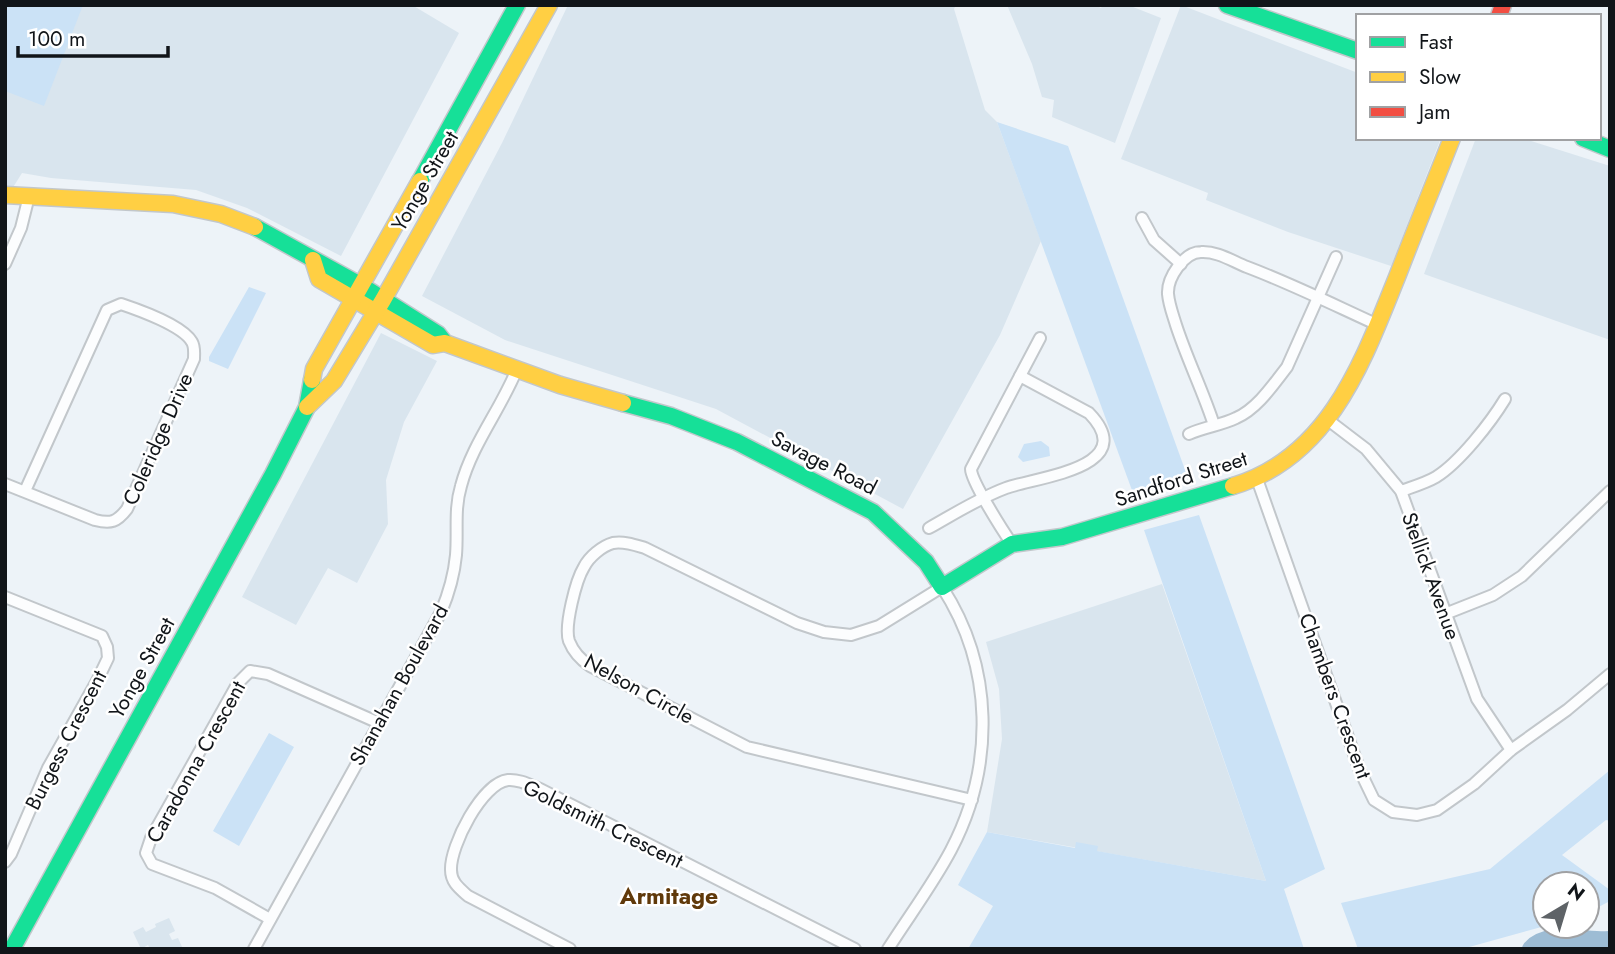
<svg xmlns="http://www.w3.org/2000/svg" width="1615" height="954" viewBox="0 0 1615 954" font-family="Jost,sans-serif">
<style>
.built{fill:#d9e5ee}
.green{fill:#cbe2f6}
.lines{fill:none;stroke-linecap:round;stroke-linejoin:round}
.stream{stroke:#9dbcd4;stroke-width:2.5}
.river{stroke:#9dbcd4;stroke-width:18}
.street-casing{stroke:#c2c7cb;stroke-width:14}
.fast-casing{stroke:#c2c7cb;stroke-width:19}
.slow-casing{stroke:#c2c7cb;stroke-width:19}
.jam-casing{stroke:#c2c7cb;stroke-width:19}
.street{stroke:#fcfdfe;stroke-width:10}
.fast{stroke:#16e098;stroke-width:16}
.slow{stroke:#ffcf43;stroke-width:16}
.jam{stroke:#f24e42;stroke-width:16}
.labels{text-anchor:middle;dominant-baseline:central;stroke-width:5;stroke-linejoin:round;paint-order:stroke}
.street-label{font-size:21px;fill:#111519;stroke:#fff}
.neighbourhood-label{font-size:23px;font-weight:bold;fill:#60390a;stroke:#fff}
</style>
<rect width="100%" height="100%" fill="#edf3f8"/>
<g class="built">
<path d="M5,5H412L459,33L341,256L247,208L196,190L51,178L22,173L12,189L5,187Z"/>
<path d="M568,5H956L954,9L985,110L997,122L1041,241L1000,335L903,509L716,409L505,340L422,296L502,143Z"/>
<path d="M1007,5H1095L1101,8L1103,5H1128L1161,18L1115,143L1052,117L1054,100L1042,97L1032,64Z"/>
<path d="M1181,5L1358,73V138H1441L1391,266L1288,232L1206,200L1208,193L1121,159Z"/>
<path d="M1476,138H1522L1610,166V340L1424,274Z"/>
<path d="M381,333L437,361L404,422L386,480L388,524L357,583L328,568L296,625L242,597Z"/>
<path d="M1162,584L1266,881L987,832L1002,739L999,689L986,642Z"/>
<path d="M169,918L175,931L169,934L172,940L178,938L183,949H150L148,945L141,949L133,932L143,927L146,932L156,927L155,924Z"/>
</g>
<g class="green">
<path d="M5,5H83L44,106L5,91Z"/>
<path d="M997,122L1068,146L1188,478L1133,493Z"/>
<path d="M249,287L266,293L228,369L209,361V357Z"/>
<path d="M1041,441L1049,447L1050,456L1023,462L1018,457L1024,444Z"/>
<path d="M1199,515L1325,869L1284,889L1304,949H968L993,906L958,885L987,832L1075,848L1076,842L1098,846L1097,851L1266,881L1144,530Z"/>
<path d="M269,733L294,747L239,846L213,831Z"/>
<path d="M1610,770V821L1606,820L1562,855L1610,890V901L1587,913V884H1545V926L1462,949H1358L1341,903L1490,869Z"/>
</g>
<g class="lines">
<path class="stream" d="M1596,941L1598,949"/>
<path class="river" d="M1531,949C1547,930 1587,942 1610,940"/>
<defs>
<g id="street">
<path d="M1142,218L1154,240L1181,264"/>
<path d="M5,264L21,228L29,196"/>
<path d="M1328,420L1366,449L1401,491L1477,699L1511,750"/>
<path d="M1214,425C1203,391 1187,359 1176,325C1173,315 1169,305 1168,294C1167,278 1184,252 1201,252C1217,251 1232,261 1247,267C1292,284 1334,305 1378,325"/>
<path d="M1189,434C1204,427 1222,425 1236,418C1257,409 1273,385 1287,367L1336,257"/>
<path d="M1257,479L1360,771L1374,800L1393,812L1417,815L1437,810L1474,784L1511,750L1567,710L1610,674"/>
<path d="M5,484L95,520C111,524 117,522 127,509L194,359C194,353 195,347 192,342C183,326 139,310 121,304L107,310L25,491"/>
<path d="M1401,491C1412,487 1426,483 1436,477C1460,462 1491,422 1505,399"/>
<path d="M929,528C954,514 979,498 1006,488C1036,477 1142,468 1089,413L1020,376"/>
<path d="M1012,544C1003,531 971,481 971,469L1040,338"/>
<path d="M5,597L102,636L107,647L108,658L97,681L48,768L11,854L5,862"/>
<path d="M1445,614L1493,595L1522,576L1610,491"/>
<path d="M270,919L215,888L152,864L146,853L151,838L238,683L250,671L268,674L379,723"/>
<path d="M254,949L441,612C449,593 454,576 456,555C458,531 454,509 461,486C472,444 501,409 517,369"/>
<path d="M570,949L468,896C459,888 451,882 451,870C450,846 482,783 508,780C519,779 530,785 540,789L855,949"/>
<path d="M888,949C909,916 933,884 951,850C995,766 994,667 942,587L879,626L851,635L824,632L797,623L645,548C635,545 624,541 613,543C602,546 589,557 584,567C576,580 564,626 569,641C573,651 581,660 590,666L747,747L972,800"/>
</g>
<g id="fast">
<path d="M1227,5L1358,51"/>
<path d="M1583,138L1610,149"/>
<path d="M420,181L517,5"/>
<path d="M255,227L362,286L438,334L445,343"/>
<path d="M623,403L671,416L737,442L873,512L926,562L942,587L1012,544L1062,537L1233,486"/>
<path d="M12,949L273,474L307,407L312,380"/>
</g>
<g id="slow">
<path d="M5,195L173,204L221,214L255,227"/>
<path d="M313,260L319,279L433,345L445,343L560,385L623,403"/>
<path d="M312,380L314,369L420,181"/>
<path d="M307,407L334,381L383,300L549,5"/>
<path d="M1233,486C1330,457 1363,361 1397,277C1415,230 1434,184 1452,138"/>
</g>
<path id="jam" d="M1499,16L1503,5"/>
</defs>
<use href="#street" class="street-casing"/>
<use href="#fast" class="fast-casing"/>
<use href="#slow" class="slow-casing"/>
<use href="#jam" class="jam-casing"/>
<use href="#street" class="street"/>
<use href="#fast" class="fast"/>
<use href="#slow" class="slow"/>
<use href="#jam" class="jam"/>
</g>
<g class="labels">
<g class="street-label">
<text transform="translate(425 181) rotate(-60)">Yonge Street</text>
<text transform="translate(158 439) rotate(-66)">Coleridge Drive</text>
<text transform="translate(824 463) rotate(27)">Savage Road</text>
<text transform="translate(1181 479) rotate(-18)">Sandford Street</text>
<text transform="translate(1431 576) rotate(70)">Stellick Avenue</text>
<text transform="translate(142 668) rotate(-61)">Yonge Street</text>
<text transform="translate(399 685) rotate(-61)">Shanahan Boulevard</text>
<text transform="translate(639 689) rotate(29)">Nelson Circle</text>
<text transform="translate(1335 696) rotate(70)">Chambers Crescent</text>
<text transform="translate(66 740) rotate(-63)">Burgess Crescent</text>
<text transform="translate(196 762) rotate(-61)">Caradonna Crescent</text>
<text transform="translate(603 824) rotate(26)">Goldsmith Crescent</text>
</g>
<g class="neighbourhood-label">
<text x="669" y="896">Armitage</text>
</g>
</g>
<rect width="1615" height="954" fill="none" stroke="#111519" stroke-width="14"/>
<rect x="1356" y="14" width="245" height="126" fill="#ffffff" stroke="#a0a1a3" stroke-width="2"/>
<rect x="1370" y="37" width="35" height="10" fill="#16e098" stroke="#a0a1a3" stroke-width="2"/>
<text x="1419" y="49" font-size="21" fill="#111519">Fast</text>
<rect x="1370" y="72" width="35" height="10" fill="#ffcf43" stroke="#a0a1a3" stroke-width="2"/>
<text x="1419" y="84" font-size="21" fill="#111519">Slow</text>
<rect x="1370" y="107" width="35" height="10" fill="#f24e42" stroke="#a0a1a3" stroke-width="2"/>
<text x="1419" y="119" font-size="21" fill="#111519">Jam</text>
<g transform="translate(1566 905) rotate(38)"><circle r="33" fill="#ffffff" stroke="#a0a1a3" stroke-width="2"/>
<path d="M0-5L12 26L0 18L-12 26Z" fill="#5e6367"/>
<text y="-10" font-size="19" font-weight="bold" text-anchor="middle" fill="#111519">N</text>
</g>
<path d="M18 46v10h150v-10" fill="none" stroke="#111519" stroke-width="3.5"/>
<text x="28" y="46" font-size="21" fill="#111519" stroke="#ffffff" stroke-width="5" paint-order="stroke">100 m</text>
</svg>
